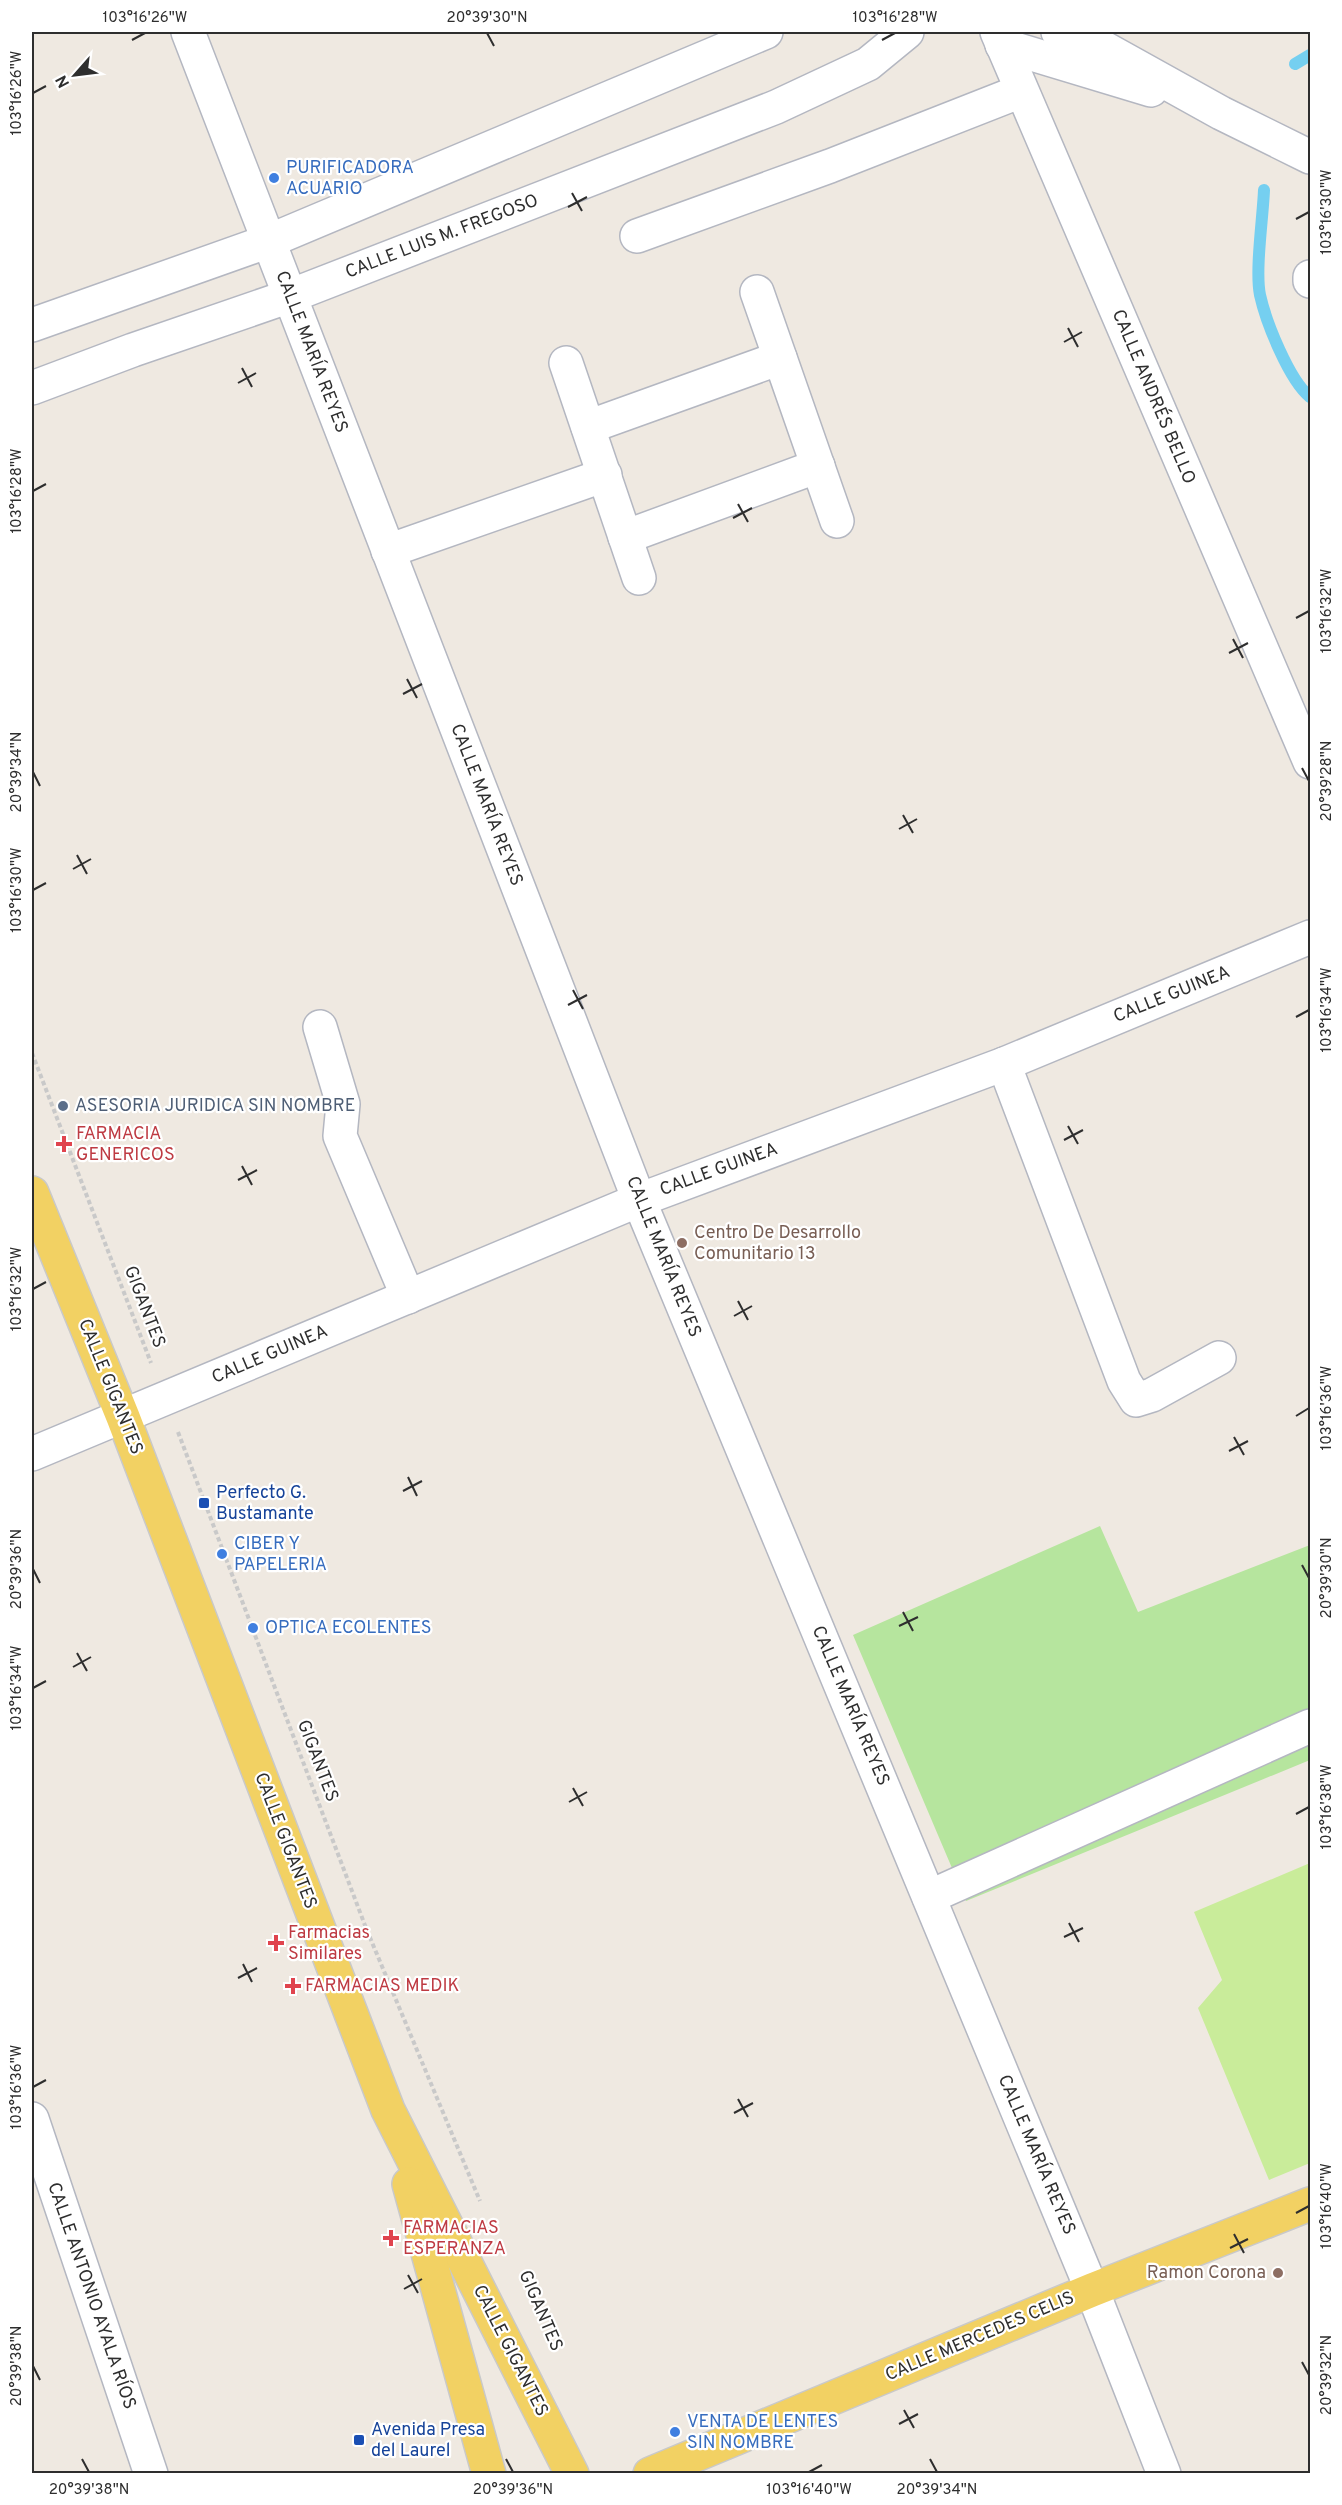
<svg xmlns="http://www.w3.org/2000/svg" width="1342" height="2505" viewBox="0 0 1342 2505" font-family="Overpass,sans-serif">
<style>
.green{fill:#b6e59e}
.pitch{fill:#c9ec9a}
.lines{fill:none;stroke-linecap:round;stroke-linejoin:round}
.stream{stroke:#75cff0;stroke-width:12}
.minor-casing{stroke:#b4b7c1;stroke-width:36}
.major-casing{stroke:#c9c9c9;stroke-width:36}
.path{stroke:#c9c9c9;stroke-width:4;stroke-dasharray:4.5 3;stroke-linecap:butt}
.minor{stroke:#fff;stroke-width:33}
.major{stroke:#f2d163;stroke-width:33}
.ticks{fill:none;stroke:#2e2e2e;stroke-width:2}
.shop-dot{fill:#3f7fe0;stroke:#fff;stroke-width:2}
.service-dot{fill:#5c6f8a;stroke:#fff;stroke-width:2}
.health-dot{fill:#e0444e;stroke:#fff;stroke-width:2}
.education-dot{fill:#8d6e63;stroke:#fff;stroke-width:2}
.transit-dot{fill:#1a4fb4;stroke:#fff;stroke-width:2}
.labels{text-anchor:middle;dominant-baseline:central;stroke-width:4.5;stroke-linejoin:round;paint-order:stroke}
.shop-label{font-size:18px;fill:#366cbe;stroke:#fff;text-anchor:start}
.street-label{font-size:18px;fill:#2e2e2e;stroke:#fff}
.service-label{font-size:18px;fill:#4e5e75;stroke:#fff;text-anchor:start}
.health-label{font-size:18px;fill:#be3a42;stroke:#fff;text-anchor:start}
.education-label{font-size:18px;fill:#785e54;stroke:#fff;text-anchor:start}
.transit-label{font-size:18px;fill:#164399;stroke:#fff;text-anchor:start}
.neatline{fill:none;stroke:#2e2e2e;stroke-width:2}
.ticks-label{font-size:15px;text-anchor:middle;fill:#2e2e2e}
</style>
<rect width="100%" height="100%" fill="#efe9e1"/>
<path class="green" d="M1100,1526L1138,1612L1310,1545V1760L966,1901L853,1635Z"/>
<path class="pitch" d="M1310,1863V2163L1269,2180L1198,2008L1222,1980L1194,1912Z"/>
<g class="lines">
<g class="stream">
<path d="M1295,64L1310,55"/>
<path d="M1264,190C1263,217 1255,270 1260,295C1266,322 1289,380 1310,397"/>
</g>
<defs>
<g id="minor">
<path d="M188,32L639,1200L1092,2290L1164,2474"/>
<path d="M997,32L1310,762"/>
<path d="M1058,32L1095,43L1221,113L1310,157"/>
<path d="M1002,45L1151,90"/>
<path d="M637,236L830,166L1021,91"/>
<path d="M1310,277V281"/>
<path d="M757,292L837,521"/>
<path d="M32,325L269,241L766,32"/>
<path d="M566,363L639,578"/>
<path d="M32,388L133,350L290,296L776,107L868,64L907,32"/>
<path d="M588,427L780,358"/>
<path d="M625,537L818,466"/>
<path d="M388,551L605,475"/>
<path d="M320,1027L343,1104L340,1136L408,1297"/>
<path d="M1004,1064L1124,1381L1136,1400L1152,1395L1219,1358"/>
<path d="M32,1454L639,1200L1004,1064L1310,937"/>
<path d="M929,1897L1310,1726"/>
<path d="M32,2119L151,2474"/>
</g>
<g id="major">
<path d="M32,1193L123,1417L388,2110L572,2474"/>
<path d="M409,2184L489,2474"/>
<path d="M650,2474L1092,2290L1310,2204"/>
</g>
</defs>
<use href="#minor" class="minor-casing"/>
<use href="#major" class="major-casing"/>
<g class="path">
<path d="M32,1053L151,1363"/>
<path d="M178,1432L366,1928L480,2201"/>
</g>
<use href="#minor" class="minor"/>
<use href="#major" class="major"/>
</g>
<path class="ticks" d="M487,33L494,46M132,40L145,33M882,40L895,33M33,93L46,86M572,193L582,211M568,207L587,197M1296,219L1309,212M1068,328L1078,347M1064,342L1082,332M242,368L252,387M238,383L256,373M33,491L46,484M738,504L748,522M733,518L752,508M1296,618L1309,611M1233,639L1243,658M1229,653L1248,643M407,679L417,698M403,694L422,684M1302,768L1309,781M33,772L40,786M903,815L913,833M899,829L917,819M77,855L87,874M73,869L91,859M33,890L46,883M573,990L583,1009M568,1005L587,995M1296,1017L1309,1010M1068,1126L1078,1144M1064,1140L1083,1130M242,1166L252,1185M238,1180L257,1170M33,1289L46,1282M738,1301L748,1320M734,1316L752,1306M1296,1416L1309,1408M1234,1437L1244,1455M1229,1451L1248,1441M408,1477L417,1496M403,1491L422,1481M1302,1565L1309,1578M33,1569L40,1583M903,1612L913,1631M899,1626L918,1617M77,1653L87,1671M73,1667L91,1657M33,1688L46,1681M573,1788L583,1806M569,1802L587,1792M1296,1814L1309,1807M1069,1923L1079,1942M1064,1937L1083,1928M243,1964L252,1982M238,1978L257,1968M33,2087L46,2080M738,2099L748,2117M734,2113L753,2103M1296,2213L1309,2206M1234,2234L1244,2253M1230,2248L1248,2239M408,2275L418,2293M404,2289L422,2279M1302,2362L1309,2375M33,2366L40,2380M904,2410L914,2428M899,2424L918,2414M82,2459L89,2472M506,2459L513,2472M930,2459L937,2472M809,2472L822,2465"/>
<g class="shop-dot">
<circle cx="274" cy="178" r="6"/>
<circle cx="222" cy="1554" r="6"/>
<circle cx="253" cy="1628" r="6"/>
<circle cx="675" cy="2432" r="6"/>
</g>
<circle class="service-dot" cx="63" cy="1106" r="6"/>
<g class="health-dot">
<path d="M61 1135h6v6h6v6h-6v6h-6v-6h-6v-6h6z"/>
<path d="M273 1934h6v6h6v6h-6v6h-6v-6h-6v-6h6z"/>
<path d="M290 1977h6v6h6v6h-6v6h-6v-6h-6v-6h6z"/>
<path d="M388 2229h6v6h6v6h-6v6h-6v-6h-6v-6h6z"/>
</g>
<g class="education-dot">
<circle cx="682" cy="1243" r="6"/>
<circle cx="1278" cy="2273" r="6"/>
</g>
<g class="transit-dot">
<rect x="198" y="1497" width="12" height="12" rx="3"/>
<rect x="353" y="2434" width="12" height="12" rx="3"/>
</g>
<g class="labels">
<g class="shop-label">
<text x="286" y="168">PURIFICADORA<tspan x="286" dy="21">ACUARIO</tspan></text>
<text x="234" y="1544">CIBER Y<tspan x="234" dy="21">PAPELERIA</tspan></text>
<text x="265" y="1628">OPTICA ECOLENTES</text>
<text x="687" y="2422">VENTA DE LENTES<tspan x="687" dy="21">SIN NOMBRE</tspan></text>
</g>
<g class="street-label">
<text transform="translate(442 237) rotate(-21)">CALLE LUIS M. FREGOSO</text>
<text transform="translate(311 352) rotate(69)">CALLE MARÍA REYES</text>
<text transform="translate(1153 397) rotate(67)">CALLE ANDRÉS BELLO</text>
<text transform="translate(486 805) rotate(69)">CALLE MARÍA REYES</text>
<text transform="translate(1172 995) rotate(-22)">CALLE GUINEA</text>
<text transform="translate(719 1170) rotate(-20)">CALLE GUINEA</text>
<text transform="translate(663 1257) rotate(68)">CALLE MARÍA REYES</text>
<text transform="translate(144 1307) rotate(69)">GIGANTES</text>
<text transform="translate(270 1355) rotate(-23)">CALLE GUINEA</text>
<text transform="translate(110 1387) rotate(68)">CALLE GIGANTES</text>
<text transform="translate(850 1706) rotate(67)">CALLE MARÍA REYES</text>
<text transform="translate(317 1761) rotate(69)">GIGANTES</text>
<text transform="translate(285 1841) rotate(69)">CALLE GIGANTES</text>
<text transform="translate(1036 2155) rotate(67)">CALLE MARÍA REYES</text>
<text transform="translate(91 2296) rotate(71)">CALLE ANTONIO AYALA RÍOS</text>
<text transform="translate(540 2311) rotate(67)">GIGANTES</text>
<text transform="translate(980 2337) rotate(-23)">CALLE MERCEDES CELIS</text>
<text transform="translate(510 2351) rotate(63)">CALLE GIGANTES</text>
</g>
<g class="service-label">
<text x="75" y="1106">ASESORIA JURIDICA SIN NOMBRE</text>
</g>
<g class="health-label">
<text x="76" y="1134">FARMACIA<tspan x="76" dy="21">GENERICOS</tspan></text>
<text x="288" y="1933">Farmacias<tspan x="288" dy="21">Similares</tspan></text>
<text x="305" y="1986">FARMACIAS MEDIK</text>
<text x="403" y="2228">FARMACIAS<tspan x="403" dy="21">ESPERANZA</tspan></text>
</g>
<g class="education-label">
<text x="694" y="1233">Centro De Desarrollo<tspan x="694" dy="21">Comunitario 13</tspan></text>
<text x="1266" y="2273" text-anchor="end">Ramon Corona</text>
</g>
<g class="transit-label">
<text x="216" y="1493">Perfecto G.<tspan x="216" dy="21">Bustamante</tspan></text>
<text x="371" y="2430">Avenida Presa<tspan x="371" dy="21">del Laurel</tspan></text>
</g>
</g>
<rect width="1342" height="2505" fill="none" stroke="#ffffff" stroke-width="66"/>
<g transform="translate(75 75) rotate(242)" stroke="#ffffff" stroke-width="4.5" paint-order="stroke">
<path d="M0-4.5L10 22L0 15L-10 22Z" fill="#2e2e2e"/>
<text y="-9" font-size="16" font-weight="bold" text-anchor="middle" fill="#2e2e2e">N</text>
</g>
<rect x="33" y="33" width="1276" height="2439" class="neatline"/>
<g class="ticks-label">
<text x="145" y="22">103°16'26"W</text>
<text x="487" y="22">20°39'30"N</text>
<text x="895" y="22">103°16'28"W</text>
<text transform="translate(16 93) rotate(-90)" y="5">103°16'26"W</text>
<text transform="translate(1326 212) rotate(-90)" y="5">103°16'30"W</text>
<text transform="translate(16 491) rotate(-90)" y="5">103°16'28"W</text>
<text transform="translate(1326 611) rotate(-90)" y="5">103°16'32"W</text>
<text transform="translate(16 772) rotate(-90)" y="5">20°39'34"N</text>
<text transform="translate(1326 781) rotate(-90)" y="5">20°39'28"N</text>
<text transform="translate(16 890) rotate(-90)" y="5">103°16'30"W</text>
<text transform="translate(1326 1010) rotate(-90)" y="5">103°16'34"W</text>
<text transform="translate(16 1289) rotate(-90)" y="5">103°16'32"W</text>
<text transform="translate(1326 1408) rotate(-90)" y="5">103°16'36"W</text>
<text transform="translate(16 1569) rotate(-90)" y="5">20°39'36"N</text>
<text transform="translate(1326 1578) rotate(-90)" y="5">20°39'30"N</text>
<text transform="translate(16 1688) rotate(-90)" y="5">103°16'34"W</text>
<text transform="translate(1326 1807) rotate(-90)" y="5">103°16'38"W</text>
<text transform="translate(16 2087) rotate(-90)" y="5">103°16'36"W</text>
<text transform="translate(1326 2206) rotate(-90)" y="5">103°16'40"W</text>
<text transform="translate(16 2366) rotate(-90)" y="5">20°39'38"N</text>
<text transform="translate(1326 2375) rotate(-90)" y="5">20°39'32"N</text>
<text x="89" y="2494">20°39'38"N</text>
<text x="513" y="2494">20°39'36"N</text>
<text x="809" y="2494">103°16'40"W</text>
<text x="937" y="2494">20°39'34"N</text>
</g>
</svg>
